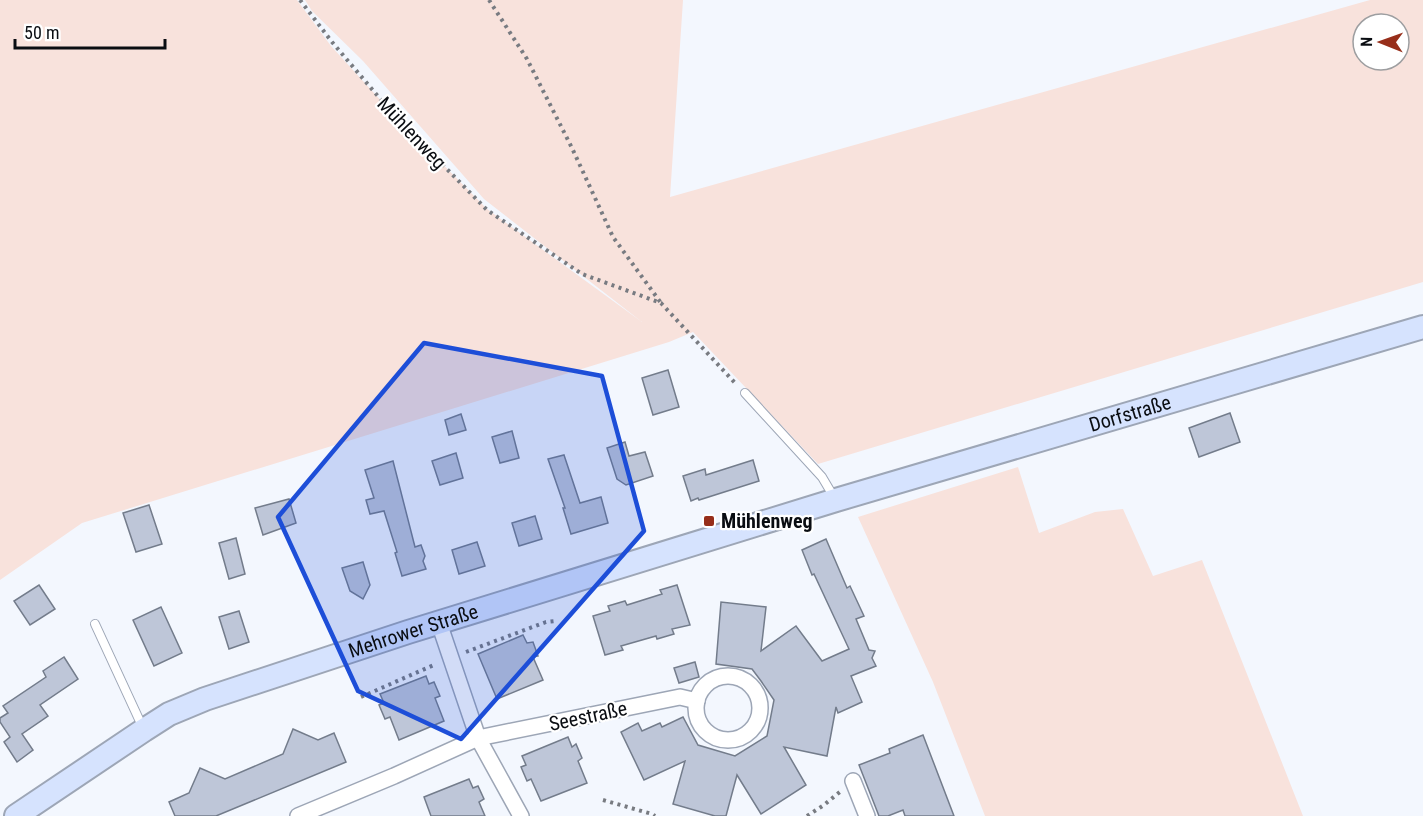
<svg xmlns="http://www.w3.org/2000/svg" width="1423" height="816" viewBox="0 0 1423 816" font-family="'Roboto Condensed',sans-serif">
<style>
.green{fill:#f8e2dc;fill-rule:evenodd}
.building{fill:#bec6d8;stroke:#737c8b;stroke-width:1.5}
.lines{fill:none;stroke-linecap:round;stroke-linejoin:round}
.service-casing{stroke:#9da6b6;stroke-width:10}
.minor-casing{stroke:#9da6b6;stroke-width:18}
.secondary-casing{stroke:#9da6b6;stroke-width:26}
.path{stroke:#787b81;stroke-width:4;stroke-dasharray:3 4.5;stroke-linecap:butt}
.service{stroke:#fff;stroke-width:8}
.minor{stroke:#fff;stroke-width:15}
.secondary{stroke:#d6e3fe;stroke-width:22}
.marked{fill:#1d4ed8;fill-opacity:0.2;stroke:#1d4ed8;stroke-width:4.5;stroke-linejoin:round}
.poi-dot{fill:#972e1a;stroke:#fff;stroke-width:2}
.labels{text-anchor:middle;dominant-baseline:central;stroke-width:4.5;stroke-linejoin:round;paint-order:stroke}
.street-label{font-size:20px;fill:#0a0d12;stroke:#fff}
.poi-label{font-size:20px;font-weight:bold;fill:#0a0d12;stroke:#fff;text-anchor:start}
</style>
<rect width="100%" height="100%" fill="#f3f7fe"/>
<g class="green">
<path d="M0,0H297L331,46L395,116L487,209L642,322L484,199L363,61L312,11L305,0H683L670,197L1370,0H1423V282L818,464L693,332L669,342L82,523L0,580ZM1363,24H1399V60H1363Z"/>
<path d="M1018,467L1039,533L1095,512L1123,509L1153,576L1202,560L1303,816H985L933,682L858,517Z"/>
</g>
<g class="building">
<path d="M668,370L679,407L653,415L642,378Z"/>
<path d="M1230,413L1240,442L1199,457L1189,428Z"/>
<path d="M461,414L466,430L449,435L445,420Z"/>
<path d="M512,431L519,458L500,463L492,437Z"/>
<path d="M625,442L629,456L645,452L653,476L626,485L617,479L607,448Z"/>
<path d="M456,453L463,478L440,485L432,461Z"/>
<path d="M564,455L580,503L601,497L608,523L571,534L563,508H565L548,459Z"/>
<path d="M753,460L759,481L699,500L698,498L691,501L683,476L705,469L706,475Z"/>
<path d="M393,461L415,547L421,545L425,556L423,561L426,569L402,576L395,553L397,552L384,511L370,514L366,500L374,498L365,470Z"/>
<path d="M289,499L296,523L263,535L255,508Z"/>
<path d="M149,505L162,544L136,552L123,513Z"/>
<path d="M535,516L542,539L519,546L512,523Z"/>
<path d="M236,538L245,574L229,579L219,543Z"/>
<path d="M826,539L847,588L850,586L864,616L856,619L869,650L875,651L872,658L876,666L851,676L862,702L838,713L836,707L827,756L784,747L806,785L761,814L737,775L726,816H715L673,804L685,761L644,780L621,732L638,723L642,731L660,723L662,727L683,717L698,745L735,756L767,736L774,700L761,681L752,669L716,664L721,602L766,607L761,651L796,626L822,661L849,649L814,574L812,575L802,550Z"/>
<path d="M477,542L485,566L459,574L452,550Z"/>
<path d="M363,562L370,585L363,599L350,591L342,568Z"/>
<path d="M39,585L55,609L30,625L14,601Z"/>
<path d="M677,585L690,625L672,629L674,634L657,639L656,636L621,646L623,650L605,655L593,616L610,611L608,606L625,601L627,605L662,594L660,590Z"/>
<path d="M161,607L182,653L154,666L133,620Z"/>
<path d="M239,611L249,642L229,649L219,617Z"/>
<path d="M523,635L527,643L533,642L538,656L533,657L543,680L497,699L478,654Z"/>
<path d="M64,657L78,679L40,705L48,716L22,734L33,750L17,762L4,742L10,737L0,722V718L8,713L3,706L46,677L43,671Z"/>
<path d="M695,662L699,677L679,683L674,668Z"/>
<path d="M426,676L429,684L434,682L440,696L435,698L444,721L399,740L390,717L385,719L379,705L384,703L380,694Z"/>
<path d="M293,729L318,740L334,733L346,762L216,816H175L169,802L189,793L200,768L225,779L283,754Z"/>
<path d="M923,735L954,816H905L903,810L888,816H879L859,765L890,753L889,749Z"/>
<path d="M568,737L572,747L576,744L582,758L578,761L587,783L541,801L531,779L527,781L521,767L526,765L522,756Z"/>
<path d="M469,779L473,788L478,786L484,799L479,802L485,816H431L424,797Z"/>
</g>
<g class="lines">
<defs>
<g id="service">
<path d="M745,393L822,477L835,499"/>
<path d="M95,624L143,728"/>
</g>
<g id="minor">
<path d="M439,623L478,738L521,816"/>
<circle cx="728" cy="708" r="32"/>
<path d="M853,781L867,816"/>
<path d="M298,816L394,776L478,738L680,697L697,701"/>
</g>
<g id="secondary">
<path id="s1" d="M16,816L144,730L169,714L205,699L408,632L836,500L1423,327"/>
</g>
</defs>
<use href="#service" class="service-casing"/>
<use href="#minor" class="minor-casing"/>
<use href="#secondary" class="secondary-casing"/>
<g class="path">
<path d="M300,0L332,42L393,114L487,210L582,274L661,303L736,384"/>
<path d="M489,0L527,59L572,148L613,237L661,303"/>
<path d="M466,652L546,622L555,621"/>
<path d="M361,697L436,664"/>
<path d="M603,800L652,814L655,816"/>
<path d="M807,816L824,805L841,791"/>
</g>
<use href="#service" class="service"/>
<use href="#minor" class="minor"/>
<use href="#secondary" class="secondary"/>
</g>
<path class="marked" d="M424,343L602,376L644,531L461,739L358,691L278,517Z"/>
<rect class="poi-dot" x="703" y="515" width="12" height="12" rx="3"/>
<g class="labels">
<g class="street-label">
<text transform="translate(412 133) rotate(47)">Mühlenweg</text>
<text stroke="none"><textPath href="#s1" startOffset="1191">Dorfstraße</textPath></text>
<text stroke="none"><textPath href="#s1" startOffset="442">Mehrower Straße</textPath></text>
<text transform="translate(588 716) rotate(-12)">Seestraße</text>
</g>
<g class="poi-label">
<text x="721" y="521">Mühlenweg</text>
</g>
</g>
<g transform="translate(1381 42) rotate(271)"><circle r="28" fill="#ffffff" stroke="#9d9ea0" stroke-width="1.5"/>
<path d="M0-4.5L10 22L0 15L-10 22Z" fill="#972e1a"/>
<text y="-9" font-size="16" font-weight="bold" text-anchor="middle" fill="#0a0d12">N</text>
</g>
<path d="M15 39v9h150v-9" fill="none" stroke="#0a0d12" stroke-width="3"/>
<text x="24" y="39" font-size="18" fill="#0a0d12" stroke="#ffffff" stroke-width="4.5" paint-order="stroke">50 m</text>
</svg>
